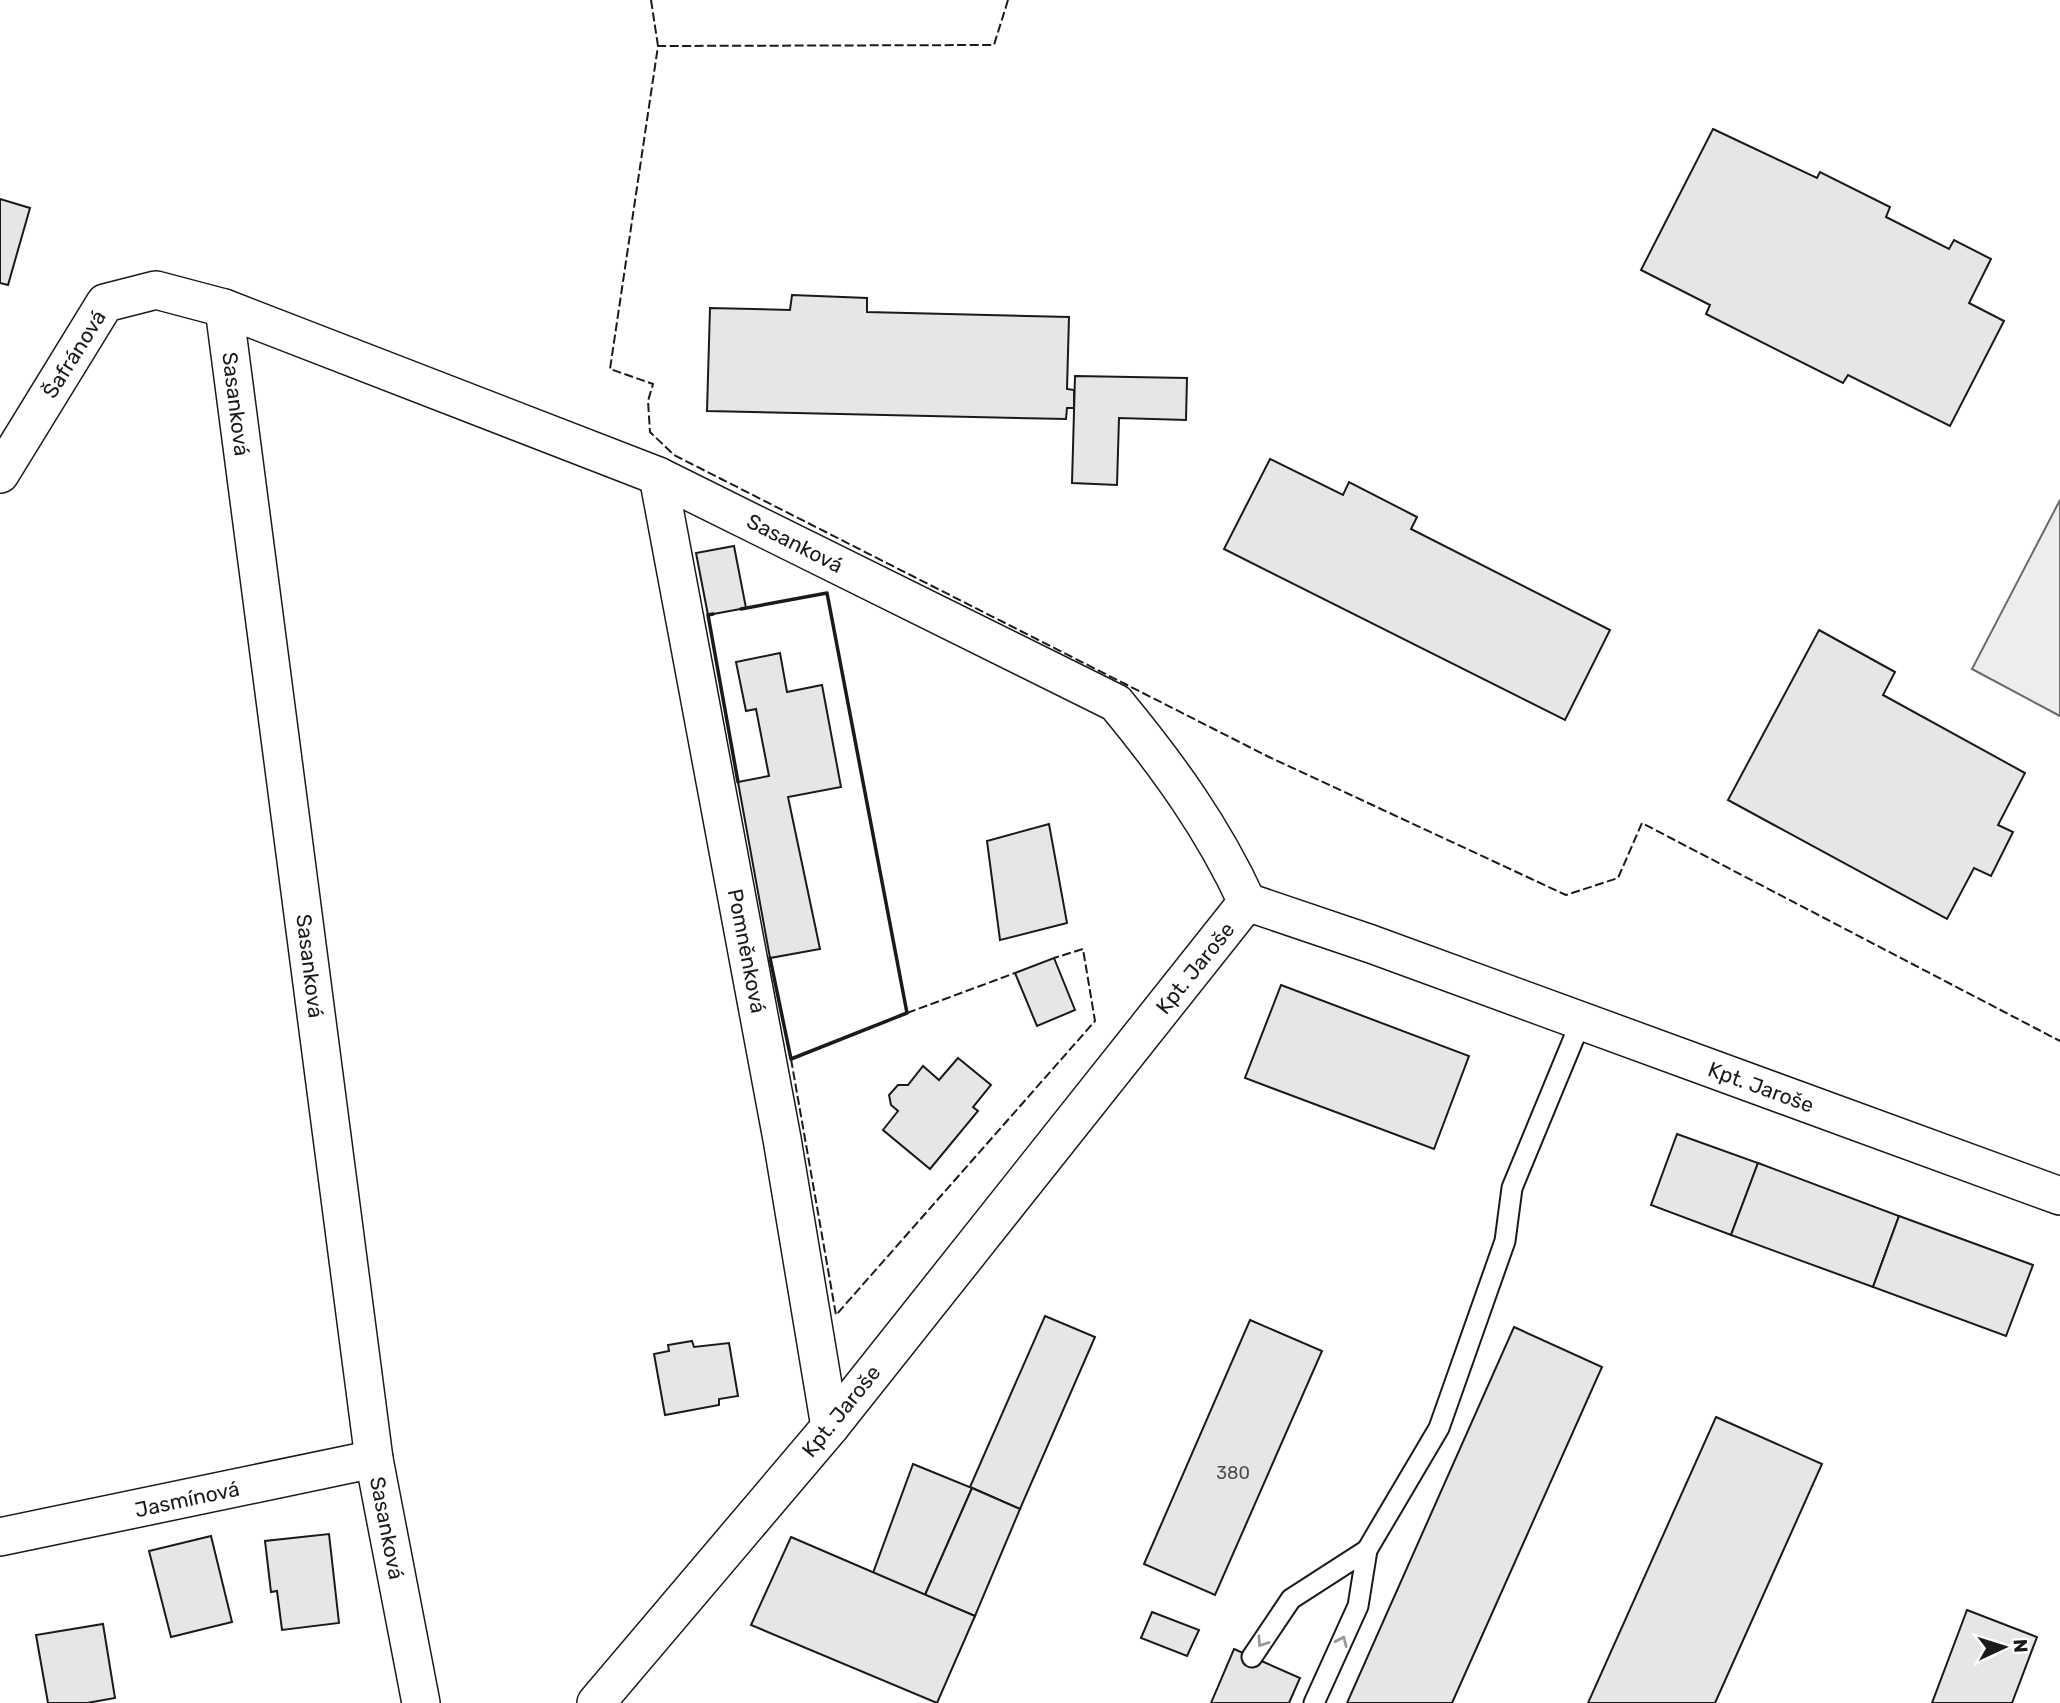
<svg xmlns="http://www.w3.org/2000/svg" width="2060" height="1703" viewBox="0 0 2060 1703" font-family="Rubik,sans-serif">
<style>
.parking{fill:#ededed;stroke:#6a6a6a;stroke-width:2}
.building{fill:#e6e6e6;stroke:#1a1a1a;stroke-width:2}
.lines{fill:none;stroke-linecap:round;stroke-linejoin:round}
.service-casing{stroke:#1a1a1a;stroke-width:23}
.minor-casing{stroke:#1a1a1a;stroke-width:40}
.service{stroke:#fff;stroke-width:19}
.minor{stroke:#fff;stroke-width:37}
.fence{stroke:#1a1a1a;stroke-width:2;stroke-dasharray:9 3.5;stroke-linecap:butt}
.wall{stroke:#1a1a1a;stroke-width:3.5}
.oneway{stroke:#989898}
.labels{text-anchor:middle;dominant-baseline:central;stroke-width:5;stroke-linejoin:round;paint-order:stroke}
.number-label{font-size:18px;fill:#4d4d4d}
.street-label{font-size:21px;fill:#1a1a1a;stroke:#fff}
</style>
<rect width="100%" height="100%" fill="#fff"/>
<path class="parking" d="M2060,500V716L1972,669Z"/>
<g class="building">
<path d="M1713,129L1817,178L1820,172L1890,207L1886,217L1949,249L1954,240L1991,259L1969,303L2004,321L1950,426L1848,375L1843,383L1706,314L1710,305L1641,270Z"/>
<path d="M0,199L30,208L8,285L0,283Z"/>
<path d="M792,295L867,298V312L1069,317L1067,389L1074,390V408H1067L1066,419L707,411L710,308L790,310Z"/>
<path d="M1075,376L1187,378L1186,420L1119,418L1117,485L1072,483Z"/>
<path d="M1270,459L1343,495L1349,482L1417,517L1411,529L1610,630L1565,720L1224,549Z"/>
<path d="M734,546L746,608L708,615L696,553Z"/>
<path d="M1819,630L1895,672L1883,695L2025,773L1998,825L2013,832L1991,876L1974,868L1947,919L1728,800Z"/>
<path d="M780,653L787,692L822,685L841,787L788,797L820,949L770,958L738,782L769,776L756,709L746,711L736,662Z"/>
<path d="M1049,824L1067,923L1000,940L987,841Z"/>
<path d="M1054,958L1075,1010L1037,1026L1015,973Z"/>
<path d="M1281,985L1469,1056L1434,1149L1245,1078Z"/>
<path d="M958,1058L991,1085L973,1107L978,1111L930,1169L883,1130L898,1111L891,1105L889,1095L898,1085H908L923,1066L939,1080Z"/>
<path d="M1677,1134L1758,1163L1731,1235L1651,1205Z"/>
<path d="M1758,1163L1899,1216L1873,1287L1731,1235Z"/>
<path d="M1899,1216L2033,1265L2006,1336L1873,1287Z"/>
<path d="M1045,1316L1095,1337L1020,1509L970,1487Z"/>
<path d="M1250,1320L1322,1351L1215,1595L1144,1564Z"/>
<path d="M1514,1327L1602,1367L1452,1703H1347Z"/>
<path d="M692,1341L694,1347L729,1343L738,1396L719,1399V1405L665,1415L654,1354L669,1351L668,1345Z"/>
<path d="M1716,1417L1822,1464L1715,1703H1588Z"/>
<path d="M913,1464L972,1488L925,1595L873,1573Z"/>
<path d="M972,1488L1020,1509L975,1616L925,1595Z"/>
<path d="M329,1534L339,1623L282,1630L277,1591L271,1592L265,1541Z"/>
<path d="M211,1536L232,1622L171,1637L149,1551Z"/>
<path d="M791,1537L975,1616L937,1703L751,1625Z"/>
<path d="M1967,1610L2037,1637L2012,1703H1932Z"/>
<path d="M1152,1612L1199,1630L1187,1656L1141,1638Z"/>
<path d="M103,1624L115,1698L87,1703H48L36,1635Z"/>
<path d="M1234,1649L1300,1678L1289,1703H1211Z"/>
</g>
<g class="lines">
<defs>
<g id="service">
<path d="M1252,1657L1291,1599L1367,1550"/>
<path d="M1314,1703L1358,1606L1367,1550L1439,1428L1505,1241L1512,1188L1581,1021"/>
</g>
<g id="minor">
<path d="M224,308L374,1459L421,1703"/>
<path d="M0,474L105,303L156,290L224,308L658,476L1116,703C1168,766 1213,828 1247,902"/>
<path d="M658,476L782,1139L830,1427"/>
<path d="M1247,902L1371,944L2060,1196"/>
<path d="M0,1537L374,1459"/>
<path d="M596,1703L830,1427L1247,902"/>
</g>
</defs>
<use href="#service" class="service-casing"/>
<use href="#minor" class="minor-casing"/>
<use href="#service" class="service"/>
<use href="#minor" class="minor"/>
<g class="fence">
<path d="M651,0L658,46"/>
<path d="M1008,0L994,45L658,46L610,369L653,384L648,401L650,432L674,455L1267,756L1566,895L1618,878L1642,823L2060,1041"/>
<path d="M907,1013L1015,973"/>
<path d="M791,1059L836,1315L1095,1021L1083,949L1054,958"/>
</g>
<g class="wall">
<path d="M741,609L827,593L907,1013L791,1059L770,958"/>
<path d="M713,614L708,615L738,782"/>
</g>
</g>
<defs><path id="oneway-chevron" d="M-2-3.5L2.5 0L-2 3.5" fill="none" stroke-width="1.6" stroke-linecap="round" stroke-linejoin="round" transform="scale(1.75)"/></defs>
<g class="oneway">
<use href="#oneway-chevron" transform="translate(1342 1641) rotate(-66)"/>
<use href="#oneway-chevron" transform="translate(1262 1642) rotate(124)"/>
</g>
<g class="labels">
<g class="number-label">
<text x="1233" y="1473">380</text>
</g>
<g class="street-label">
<text transform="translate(74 354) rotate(-58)">Šafránová</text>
<text transform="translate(236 404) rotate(83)">Sasanková</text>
<text transform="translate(795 543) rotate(27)">Sasanková</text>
<text transform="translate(747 951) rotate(79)">Pomněnková</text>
<text transform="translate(310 966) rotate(83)">Sasanková</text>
<text transform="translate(1195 968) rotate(-51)">Kpt. Jaroše</text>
<text transform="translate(1761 1087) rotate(20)">Kpt. Jaroše</text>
<text transform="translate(841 1411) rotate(-51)">Kpt. Jaroše</text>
<text transform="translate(187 1499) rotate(-12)">Jasmínová</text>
<text transform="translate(387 1528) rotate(79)">Sasanková</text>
</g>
</g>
<g transform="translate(2004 1647) rotate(86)" stroke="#ffffff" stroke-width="5" paint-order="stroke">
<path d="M0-5L12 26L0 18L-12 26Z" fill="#1a1a1a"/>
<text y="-10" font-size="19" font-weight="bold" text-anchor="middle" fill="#1a1a1a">N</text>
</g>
</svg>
